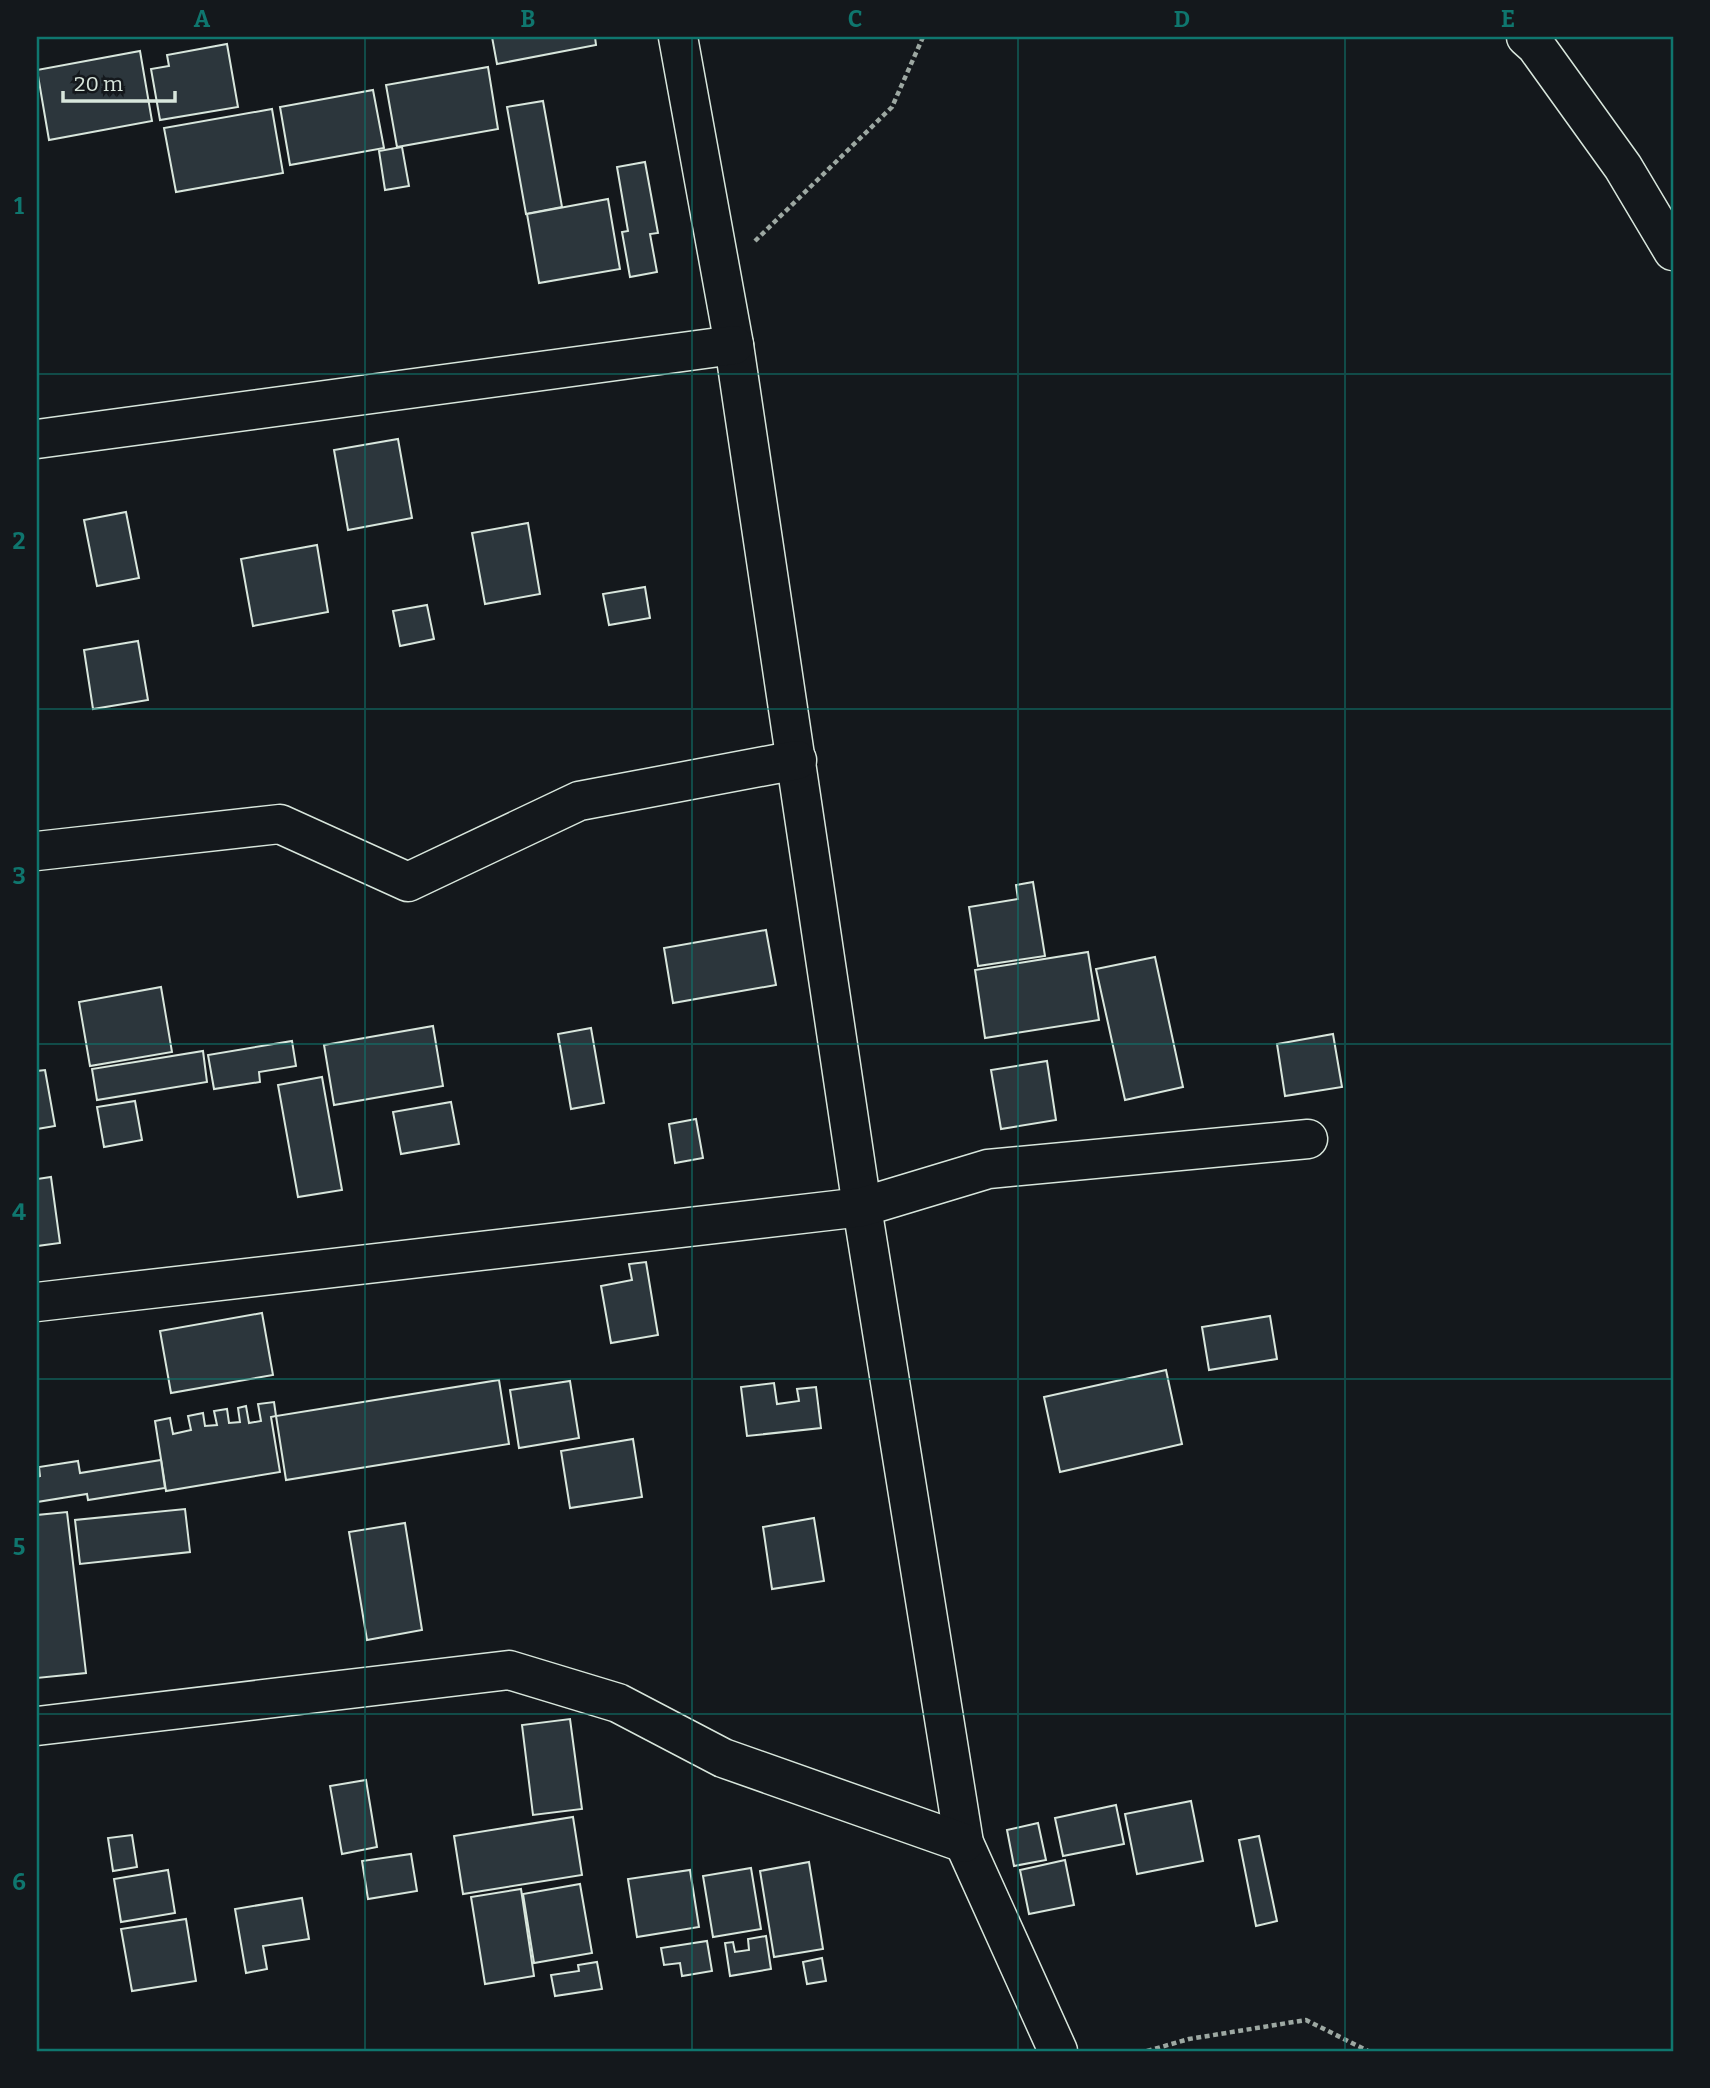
<svg xmlns="http://www.w3.org/2000/svg" width="1710" height="2088" viewBox="0 0 1710 2088" font-family="Bitter,serif">
<style>
.building{fill:#2c363c;stroke:#d8e6dc;stroke-width:2}
.lines{fill:none;stroke-linecap:round;stroke-linejoin:round}
.minor-casing{stroke:#d8e6dc;stroke-width:41}
.path{stroke:#9da8a2;stroke-width:4.5;stroke-dasharray:5 3.5;stroke-linecap:butt}
.minor{stroke:#14181c;stroke-width:38}
.grid{fill:none;stroke:#0f766e;stroke-width:2;stroke-opacity:0.55}
.neatline{fill:none;stroke:#0f766e;stroke-width:2.5}
.grid-label{font-size:23px;text-anchor:middle;font-weight:bold;fill:#0f766e}
</style>
<rect width="100%" height="100%" fill="#14181c"/>
<g class="building">
<path d="M492,37H595L596,45L497,64Z"/>
<path d="M227,44L238,107L160,120L151,69L169,66L167,55Z"/>
<path d="M140,51L152,121L49,140L37,70Z"/>
<path d="M488,67L498,129L397,147L386,85Z"/>
<path d="M373,90L384,148L290,165L280,107Z"/>
<path d="M543,101L562,207L526,214L507,107Z"/>
<path d="M272,109L283,173L176,192L164,128Z"/>
<path d="M402,147L409,186L385,190L379,151Z"/>
<path d="M645,162L658,233L650,234L657,272L630,277L622,232L628,231L617,167Z"/>
<path d="M608,199L620,269L539,283L527,214Z"/>
<path d="M398,439L412,518L348,530L334,450Z"/>
<path d="M126,512L139,578L97,586L84,520Z"/>
<path d="M528,523L540,594L485,604L472,533Z"/>
<path d="M317,545L328,612L253,626L241,559Z"/>
<path d="M645,587L650,618L609,625L603,594Z"/>
<path d="M427,605L434,639L400,646L393,611Z"/>
<path d="M138,641L148,700L93,709L84,650Z"/>
<path d="M1033,882L1045,956L978,966L969,907L1018,899L1016,885Z"/>
<path d="M766,930L776,985L673,1003L664,948Z"/>
<path d="M1088,952L1099,1020L985,1038L975,970Z"/>
<path d="M1155,957L1183,1087L1125,1100L1096,969Z"/>
<path d="M161,987L172,1052L90,1066L79,1002Z"/>
<path d="M433,1026L443,1086L334,1105L324,1045Z"/>
<path d="M591,1028L604,1103L571,1109L558,1034Z"/>
<path d="M1333,1034L1342,1087L1285,1096L1277,1044Z"/>
<path d="M292,1041L296,1066L259,1072L260,1082L214,1089L208,1055Z"/>
<path d="M203,1051L207,1082L97,1100L92,1069Z"/>
<path d="M1047,1061L1056,1120L1001,1129L991,1070Z"/>
<path d="M45,1070L55,1126L37,1129V1071Z"/>
<path d="M322,1077L342,1190L298,1197L278,1085Z"/>
<path d="M135,1101L142,1140L104,1147L97,1107Z"/>
<path d="M451,1102L459,1144L401,1154L393,1112Z"/>
<path d="M696,1119L703,1158L675,1163L669,1124Z"/>
<path d="M51,1177L60,1243L37,1246V1179Z"/>
<path d="M646,1262L658,1335L611,1343L601,1286L632,1280L629,1264Z"/>
<path d="M262,1313L273,1375L171,1393L160,1331Z"/>
<path d="M1270,1316L1277,1359L1209,1370L1202,1327Z"/>
<path d="M1166,1370L1182,1444L1060,1472L1044,1397Z"/>
<path d="M499,1380L509,1444L286,1480L276,1416Z"/>
<path d="M570,1381L579,1438L519,1448L510,1390Z"/>
<path d="M774,1383L777,1404L799,1401L797,1389L816,1387L821,1428L747,1436L741,1387Z"/>
<path d="M274,1402L276,1416L271,1417L280,1472L166,1491L155,1421L170,1418L173,1434L191,1430L188,1416L203,1413L205,1426L217,1425L214,1411L227,1409L229,1423L240,1422L238,1408L246,1406L249,1423L261,1421L258,1404Z"/>
<path d="M633,1439L642,1497L570,1508L561,1451Z"/>
<path d="M161,1460L165,1488L88,1500L87,1494L37,1502V1477L40,1476L39,1467L78,1461L80,1473Z"/>
<path d="M185,1509L190,1552L80,1564L75,1520Z"/>
<path d="M67,1512L86,1673L37,1678V1515Z"/>
<path d="M814,1518L824,1581L772,1589L763,1527Z"/>
<path d="M405,1523L422,1630L367,1640L349,1532Z"/>
<path d="M570,1719L582,1809L533,1815L522,1725Z"/>
<path d="M366,1780L377,1847L342,1854L330,1786Z"/>
<path d="M1191,1801L1203,1861L1137,1874L1125,1814Z"/>
<path d="M1116,1805L1124,1844L1063,1856L1055,1818Z"/>
<path d="M573,1817L582,1875L463,1894L454,1836Z"/>
<path d="M1038,1823L1046,1860L1014,1866L1007,1830Z"/>
<path d="M132,1835L137,1867L113,1871L108,1838Z"/>
<path d="M1259,1836L1277,1921L1256,1926L1239,1840Z"/>
<path d="M411,1854L417,1891L368,1899L362,1861Z"/>
<path d="M1065,1860L1074,1905L1029,1914L1020,1870Z"/>
<path d="M809,1862L823,1949L774,1957L760,1871Z"/>
<path d="M751,1868L761,1929L713,1937L703,1876Z"/>
<path d="M168,1870L175,1913L121,1922L114,1879Z"/>
<path d="M690,1870L699,1927L637,1937L628,1879Z"/>
<path d="M580,1884L592,1953L534,1963L523,1894Z"/>
<path d="M521,1889L534,1976L485,1984L471,1897Z"/>
<path d="M302,1898L309,1939L263,1946L267,1969L246,1973L235,1909Z"/>
<path d="M186,1919L196,1981L132,1991L121,1929Z"/>
<path d="M766,1936L771,1969L730,1976L725,1943L733,1942L735,1952L749,1950L748,1939Z"/>
<path d="M707,1941L712,1971L682,1976L680,1963L664,1965L661,1948Z"/>
<path d="M822,1958L826,1981L807,1984L803,1962Z"/>
<path d="M597,1962L602,1989L555,1996L551,1975L579,1971L578,1965Z"/>
</g>
<g class="lines">
<defs>
<g id="minor">
<path d="M678,37L734,345L862,1207L964,1843L1058,2051"/>
<path d="M1526,37L1536,46L1623,167L1673,251"/>
<path d="M37,439L734,345"/>
<path d="M37,851L280,824L408,882L579,801L797,760"/>
<path d="M37,1302L862,1207L988,1169L1308,1139"/>
<path d="M37,1726L509,1670L618,1703L723,1758L964,1843"/>
</g>
</defs>
<use href="#minor" class="minor-casing"/>
<g class="path">
<path d="M755,241L892,107L923,37"/>
<path d="M1147,2051L1189,2039L1306,2020L1368,2051"/>
</g>
<use href="#minor" class="minor"/>
</g>
<path class="grid" d="M365,37V2051M692,37V2051M1018,37V2051M1345,37V2051M37,374H1673M37,709H1673M37,1044H1673M37,1379H1673M37,1714H1673"/>
<rect width="1710" height="2088" fill="none" stroke="#14181c" stroke-width="77"/>
<path d="M63 91v10h112v-10" fill="none" stroke="#d8e6dc" stroke-width="3.5"/>
<text x="74" y="91" font-size="21" fill="#d8e6dc" stroke="#14181c" stroke-width="5" paint-order="stroke">20 m</text>
<rect x="38" y="38" width="1634" height="2012" class="neatline"/>
<g class="grid-label">
<text x="202" y="27">A</text>
<text x="528" y="27">B</text>
<text x="855" y="27">C</text>
<text x="1182" y="27">D</text>
<text x="1508" y="27">E</text>
<text x="19" y="214">1</text>
<text x="19" y="549">2</text>
<text x="19" y="884">3</text>
<text x="19" y="1220">4</text>
<text x="19" y="1555">5</text>
<text x="19" y="1890">6</text>
</g>
</svg>
